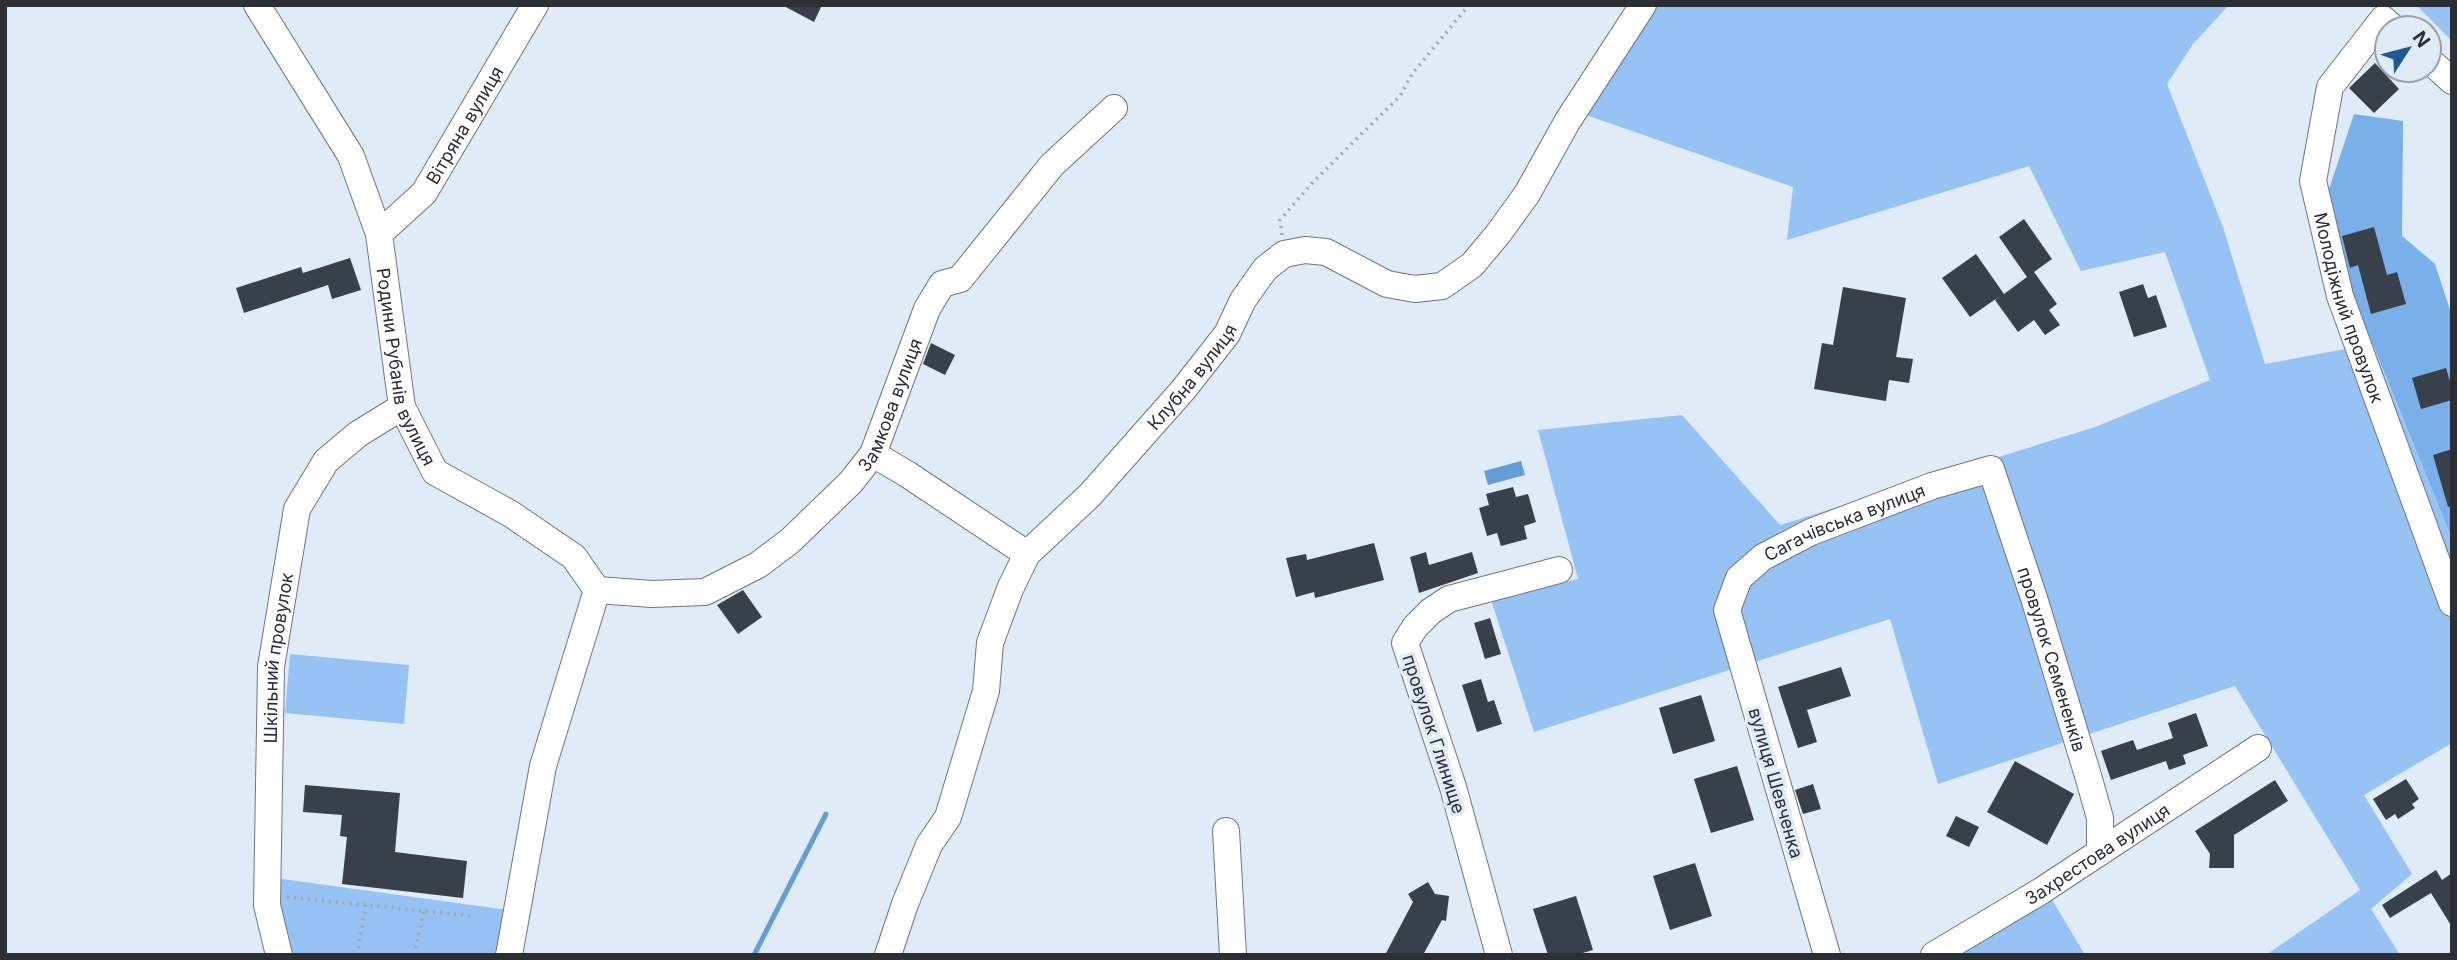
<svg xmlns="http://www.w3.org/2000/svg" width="2457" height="960" viewBox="0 0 2457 960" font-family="Inter,sans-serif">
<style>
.green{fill:#96c3f3}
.forest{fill:#79b0ea}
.water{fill:#669cd5}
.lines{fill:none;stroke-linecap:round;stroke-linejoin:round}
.stream{stroke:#669cd5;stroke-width:5}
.building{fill:#38414b}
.minor-casing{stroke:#6d7783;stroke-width:28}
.path{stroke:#9fa8b1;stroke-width:3.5;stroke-dasharray:2 5;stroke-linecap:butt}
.minor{stroke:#fff;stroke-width:26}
.labels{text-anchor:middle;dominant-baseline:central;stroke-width:7;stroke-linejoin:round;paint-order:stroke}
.street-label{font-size:18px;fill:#2b2f34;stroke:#dfebf7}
</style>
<rect width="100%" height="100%" fill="#dfebf7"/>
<g class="green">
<path d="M1647,5H2229L2193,44L2167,84L2223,227L2265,364L2372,344L2452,539V743L2364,795L2412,874L2371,909L2400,955H2266L2360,890L2235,686L1938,784L1890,619L1534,732L1491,600L1578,579L1538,430L1682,415L1780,525L2095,427L2210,380L2165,252L2081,271L2029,166L1787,240L1793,187L1586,115Z"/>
<path d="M2416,5H2452V41Z"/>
<path d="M290,654L409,665L404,724L285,713Z"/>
<path d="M275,878L508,910L500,955H286Z"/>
<path d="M2048,893L2085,955H1952Z"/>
</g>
<path class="forest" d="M2354,114L2403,121L2402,236L2435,264L2452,316V539L2331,242L2324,204Z"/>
<path class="water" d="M1521,461L1525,475L1488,485L1484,471Z"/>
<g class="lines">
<path class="stream" d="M754,955L826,814"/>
</g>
<g class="building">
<path d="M782,5H822L814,22Z"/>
<path d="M2375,63L2399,89L2374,113L2349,88Z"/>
<path d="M2024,219L2052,259L2034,272L2057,304L2049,310L2060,325L2045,335L2034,320L2018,332L1995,300L2000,296L1970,317L1942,278L1976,254L2004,294L2027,277L1999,237Z"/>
<path d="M2374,227L2387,275L2397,272L2406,304L2371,314L2358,265L2350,268L2342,236Z"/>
<path d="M350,258L361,290L332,299L328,285L244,313L236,288L301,267L303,273Z"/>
<path d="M2143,284L2148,298L2156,295L2167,327L2134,337L2119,292Z"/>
<path d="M1843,287L1906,298L1896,357L1913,359L1909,383L1889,380L1886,401L1814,389L1822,343L1833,345Z"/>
<path d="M931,343L955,355L945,375L923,364Z"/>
<path d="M2446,368L2452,388V400L2421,409L2412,378Z"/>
<path d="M2452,449V506L2448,507L2433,455Z"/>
<path d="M1513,487L1516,497L1528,494L1536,522L1524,526L1527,539L1501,546L1497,533L1487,536L1479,508L1489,505L1486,494Z"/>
<path d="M1374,543L1384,580L1315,598L1314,592L1296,597L1286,558L1306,554L1307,560Z"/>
<path d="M1426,552L1429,565L1472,552L1478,573L1419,593L1410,557Z"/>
<path d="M743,590L762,617L738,634L717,605Z"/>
<path d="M1490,618L1501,654L1485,659L1474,623Z"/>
<path d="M1841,667L1851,696L1807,710L1817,742L1798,748L1778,687Z"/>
<path d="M1481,679L1488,702L1494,700L1502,724L1477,732L1462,685Z"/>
<path d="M1701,695L1715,741L1673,754L1659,708Z"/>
<path d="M2196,713L2208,746L2183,755L2186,764L2169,770L2166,761L2111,780L2101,751L2133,740L2137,750L2173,738L2168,723Z"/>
<path d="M2015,761L2074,794L2047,845L1987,812Z"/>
<path d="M1737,766L1754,820L1711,833L1694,779Z"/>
<path d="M2406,779L2419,799L2412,804L2415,808L2398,819L2395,814L2386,820L2373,799Z"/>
<path d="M2275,780L2288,801L2234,835V868H2209L2210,854L2195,831Z"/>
<path d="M1813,784L1821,809L1803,814L1795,790Z"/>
<path d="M305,785L400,793L395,852L467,861L463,898L342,884L347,837L340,836L342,815L303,812Z"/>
<path d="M1956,816L1979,827L1969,847L1946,836Z"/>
<path d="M1695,863L1712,916L1670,930L1653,876Z"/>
<path d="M2436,870L2442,880L2452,873V927L2431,893L2390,918L2382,905Z"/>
<path d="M1428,882L1435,894L1449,896L1446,921L1442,920L1423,955H1385L1413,902L1408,894Z"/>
<path d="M1576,896L1593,950L1576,955H1548L1533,909Z"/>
</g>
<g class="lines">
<defs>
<g id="minor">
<path id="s1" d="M257,5L351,156L379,234L402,407L435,472L511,514L574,557L597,590L543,766L509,955"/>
<path id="s2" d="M2393,28L2383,19L2330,87L2313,181L2340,296L2452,603"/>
<path d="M2429,60L2452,81"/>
<path id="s3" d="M379,234L424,193L535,5"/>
<path d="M873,454L907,474L1027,554"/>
<path id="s4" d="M597,590L652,594L705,592L758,565L790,541L851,482L873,454L927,309L942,284L960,279L1052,165L1114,108"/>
<path d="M1226,831L1233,955"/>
<path id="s5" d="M279,955L267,905L271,667L297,509L326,461L358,434L402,407"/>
<path id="s6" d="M888,955L905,904L929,845L948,817L986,691L990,643L1010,589L1027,554L1090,495L1183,390L1227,334L1243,300L1265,269L1284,254L1305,250L1326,252L1387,284L1415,289L1442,286L1472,265L1498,234L1527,194L1567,122L1643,5"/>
<path d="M1499,955L1453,787L1405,643L1415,627L1431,611L1449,599L1559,570"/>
<path id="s7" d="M1827,955L1727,610L1739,578L1763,557L1811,532L1932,486L1991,469L2034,598L2089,779L2100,818V852"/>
<path id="s8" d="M1934,955L2041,891L2258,748"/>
</g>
</defs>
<use href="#minor" class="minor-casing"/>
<g class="path">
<path d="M1282,235L1280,220L1313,182L1400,96L1412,74L1469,5"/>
<path d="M287,897L471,916"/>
<path d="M357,955L366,905"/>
<path d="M414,955L424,911"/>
</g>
<use href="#minor" class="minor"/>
</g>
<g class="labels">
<g class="street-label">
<text stroke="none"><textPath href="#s3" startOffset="140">Вітряна вулиця</textPath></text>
<text stroke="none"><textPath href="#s2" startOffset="327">Молодіжний провулок</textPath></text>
<text stroke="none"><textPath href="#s1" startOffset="397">Родини Рубанів вулиця</textPath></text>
<text stroke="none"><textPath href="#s6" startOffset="670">Клубна вулиця</textPath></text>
<text stroke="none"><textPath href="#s4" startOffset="380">Замкова вулиця</textPath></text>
<text stroke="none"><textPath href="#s7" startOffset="514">Сагачівська вулиця</textPath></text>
<text stroke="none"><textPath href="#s5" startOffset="299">Шкільний провулок</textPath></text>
<text stroke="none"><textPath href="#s7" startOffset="870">провулок Семененків</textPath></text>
<text transform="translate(1434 734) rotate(72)">провулок Глинище</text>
<text transform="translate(1776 783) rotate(74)">вулиця Шевченка</text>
<text stroke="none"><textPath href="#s8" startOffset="192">Захрестова вулиця</textPath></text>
</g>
</g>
<rect width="2457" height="960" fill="none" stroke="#2b2f34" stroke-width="14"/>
<g transform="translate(2408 49) rotate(54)"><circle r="33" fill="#dfebf7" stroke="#97a0a9" stroke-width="2"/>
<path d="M0-5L12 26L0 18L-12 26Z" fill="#205991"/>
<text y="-10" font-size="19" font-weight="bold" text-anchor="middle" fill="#2b2f34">N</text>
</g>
</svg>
